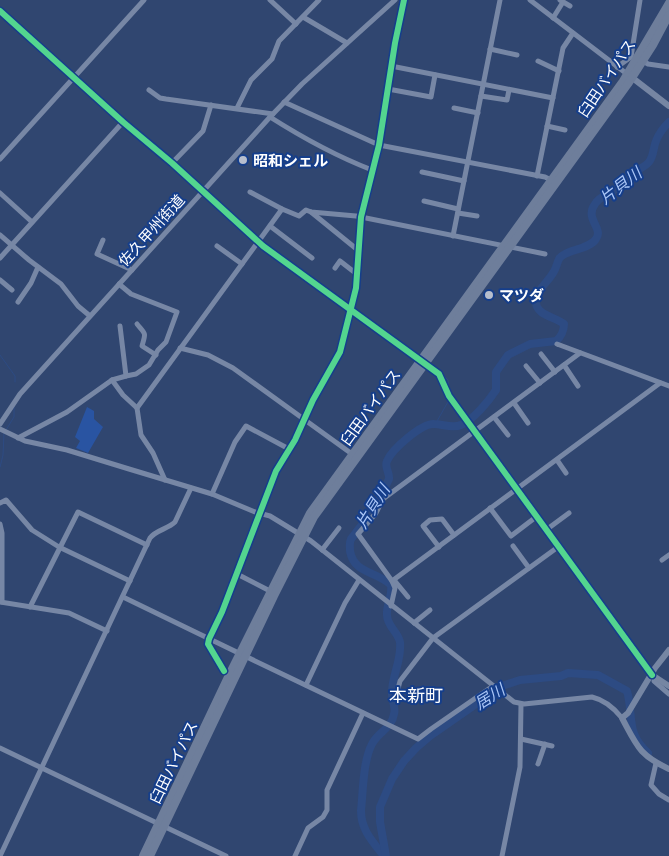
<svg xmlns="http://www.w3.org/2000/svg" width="669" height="856" viewBox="0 0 669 856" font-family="Lato,'Noto Sans JP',sans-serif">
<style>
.green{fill:#2954a2}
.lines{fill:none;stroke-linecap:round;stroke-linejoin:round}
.stream{stroke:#2d4b83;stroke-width:1}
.river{stroke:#2d4b83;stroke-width:8}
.minor{stroke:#7787a5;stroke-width:5}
.major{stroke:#7686a3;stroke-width:6}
.highway{stroke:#6e7e9b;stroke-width:8}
.cycleway-casing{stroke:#153e8b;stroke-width:9}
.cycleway{stroke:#53d58f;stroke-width:6}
.poi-dot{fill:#b7becd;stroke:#153e8b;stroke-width:2}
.labels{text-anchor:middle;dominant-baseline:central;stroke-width:4;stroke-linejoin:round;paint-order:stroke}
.street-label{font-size:15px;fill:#fff;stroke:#153e8b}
.poi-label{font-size:15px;font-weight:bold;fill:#fff;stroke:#153e8b;text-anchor:start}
.water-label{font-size:16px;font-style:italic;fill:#aac6f7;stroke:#153e8b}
.quarter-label{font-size:18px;fill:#fff;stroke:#153e8b}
</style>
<rect width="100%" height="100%" fill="#304670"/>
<path class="green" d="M87,407L94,411V419L103,427L88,453L76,448L80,441L75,437Z"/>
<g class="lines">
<g class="stream">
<path d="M355,309L419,355"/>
<path d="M0,355L15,376V382"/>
<path d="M431,363L448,380L450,392"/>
<path d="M436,423L449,400"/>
<path d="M6,430L14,417V407"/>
<path d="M0,467L3,455L4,433"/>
</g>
<g class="river">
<path d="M384,856C373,842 361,830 361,811C363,792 363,761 372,744C378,732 392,728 394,714C396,707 392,701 392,695C391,677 402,661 400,642C398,632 387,626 387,615C386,605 393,596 391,585C377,571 354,574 350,551C350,546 349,543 351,539L375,508L389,479C390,473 384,467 387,461C392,449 422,423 434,424C443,424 452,429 461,425C474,419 488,402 496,390V372L508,355L530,344L556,341C561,337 564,330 564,324C555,317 536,315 536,302C536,290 548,282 553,273C556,269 557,263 559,259C560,257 563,255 565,254C574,249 590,248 596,239C604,228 584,219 595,204C600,196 609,194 616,189C621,186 623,181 627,177C633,171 643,169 649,162C654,156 653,148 656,141C659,133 663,128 669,122"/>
<path d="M386,856L380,822V807L392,779L404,761L416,748L430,736L502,686L520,680L561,676L568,673L598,675L627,691C634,715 625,733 648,753"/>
</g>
<g class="minor">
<path d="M270,0L296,24"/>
<path d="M530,0L627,74"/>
<path d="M560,0L570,6"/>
<path d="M0,11L123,122L172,163L263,246L439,374L449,396L652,675"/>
<path d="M303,17L347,43"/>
<path d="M553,18L563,2"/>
<path d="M490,49L517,55"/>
<path d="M538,61L559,71"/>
<path d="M643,61L648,64L669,67"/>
<path d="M391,66L553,98"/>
<path d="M617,67L631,57L640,0"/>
<path d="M388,89L431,97L435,75"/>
<path d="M149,90L160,98L166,99L273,114"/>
<path d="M481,96L507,100L509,90"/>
<path d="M284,102L379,145L545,177L551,180"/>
<path d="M237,108L251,80L272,59L279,41L319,0"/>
<path d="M454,108L478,113"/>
<path d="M270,117C303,138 336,156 372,170"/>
<path d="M547,126L565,130"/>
<path d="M0,159L144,0"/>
<path d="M172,163L203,131L211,105"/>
<path d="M422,172L464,181"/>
<path d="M537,176L562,53L563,48L573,33"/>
<path d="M250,192L282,209"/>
<path d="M0,193L32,222"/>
<path d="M424,201L458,209"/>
<path d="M311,212L359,251"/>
<path d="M458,213L477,216"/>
<path d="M270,226L312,258"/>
<path d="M0,235L29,260L61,284L78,306L90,316"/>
<path d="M453,236L500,0"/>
<path d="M103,240L97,254L132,270"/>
<path d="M217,246L242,264"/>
<path d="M0,258L123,122"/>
<path d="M335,268L340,261L358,275"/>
<path d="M0,280L12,290"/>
<path d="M119,284L131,294L177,312L166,342L158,350L149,365L136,374L126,376"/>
<path d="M18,302L31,283L38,267"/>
<path d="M137,324C146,335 146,332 142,346L156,355"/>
<path d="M557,344L669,386"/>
<path d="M180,348L208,355L233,368L352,454"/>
<path d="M541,354L555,372"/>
<path d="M564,365L578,386"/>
<path d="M526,366L540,383"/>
<path d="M112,380L126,376L120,326"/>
<path d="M514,403L528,423"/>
<path d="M137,408L282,209L299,216L306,210L311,212L356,216L545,254"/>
<path d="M494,417L508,435"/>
<path d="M0,424L20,394L270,117L302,84L395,0"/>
<path d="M0,429L25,441L67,450L129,469L212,494L255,512L270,516L311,541L514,702L524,704L592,697C605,700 614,708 622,718"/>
<path d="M18,438L67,412L112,380L123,395L137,408L141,435L153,453L165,480"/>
<path d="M557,460L566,473"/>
<path d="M212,494L235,442L246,426L289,449"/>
<path d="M0,503L6,500L32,530L59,547L130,581"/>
<path d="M490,508L511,536L536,517"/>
<path d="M0,524L2,533V602"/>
<path d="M546,530L569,513"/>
<path d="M513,546L529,568"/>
<path d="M439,547L423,526L430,520L442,519L454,535"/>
<path d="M322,550L339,528"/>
<path d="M662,560L669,555"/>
<path d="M237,574L270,591"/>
<path d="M394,580L408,597"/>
<path d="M392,581L358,534L376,513L383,499L580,353"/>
<path d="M123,597C221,645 320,692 418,739L431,729L493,686"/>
<path d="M0,602L69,613L107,631"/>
<path d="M391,606L395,588L392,581L660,383"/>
<path d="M30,607L78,512L147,545"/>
<path d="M414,623L430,610"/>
<path d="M224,671L208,644L209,639L222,612L276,471L295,440L313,400L340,352L356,288L361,217L379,145L395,43L404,0"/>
<path d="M655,678L654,681L669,694"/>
<path d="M306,685L345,603L359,580"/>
<path d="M398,689L400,681L433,638L558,547"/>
<path d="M521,739L552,746"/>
<path d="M0,748L226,856"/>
<path d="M656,763L651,785L659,794L669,800"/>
<path d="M538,764L545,744"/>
<path d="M0,856L150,538C156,530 168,529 175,522L191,488"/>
<path d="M295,856L308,828L323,817L327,810V790L363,713"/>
<path d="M502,856L520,767L521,704"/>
</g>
<g class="major">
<path d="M630,76L669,106"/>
<path d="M669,650L655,668L628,713L622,718C637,746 639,755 669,769"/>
<path d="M652,675L669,686"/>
</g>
<g class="highway">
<path d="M143,856L229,675L310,513L623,81L669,3"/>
<path d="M150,856L274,596L314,517L628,84L653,45L669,15"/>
</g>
<defs>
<g id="cycleway">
<path d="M0,11L123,122L172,163L263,246L439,374L449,396L652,675"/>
<path d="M224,671L208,644L209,639L222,612L276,471L295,440L313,400L340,352L356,288L361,217L379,145L395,43L404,0"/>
</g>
</defs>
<use href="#cycleway" class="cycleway-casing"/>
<use href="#cycleway" class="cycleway"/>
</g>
<g class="poi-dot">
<circle cx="243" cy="160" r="5"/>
<circle cx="489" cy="295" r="5"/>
</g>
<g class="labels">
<g class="street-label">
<text transform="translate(606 78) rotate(-56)">臼田バイパス</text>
<text transform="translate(151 230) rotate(-48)">佐久甲州街道</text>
<text transform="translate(370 407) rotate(-54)">臼田バイパス</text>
<text transform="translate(173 762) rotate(-64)">臼田バイパス</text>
</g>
<g class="poi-label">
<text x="253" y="160">昭和シェル</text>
<text x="499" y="295">マツダ</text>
</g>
<g class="water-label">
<text transform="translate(620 185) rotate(-38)">片貝川</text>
<text transform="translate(372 506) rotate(-58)">片貝川</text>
<text transform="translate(489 696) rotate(-32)">居川</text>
</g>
<g class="quarter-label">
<text x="416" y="695">本新町</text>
</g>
</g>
</svg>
